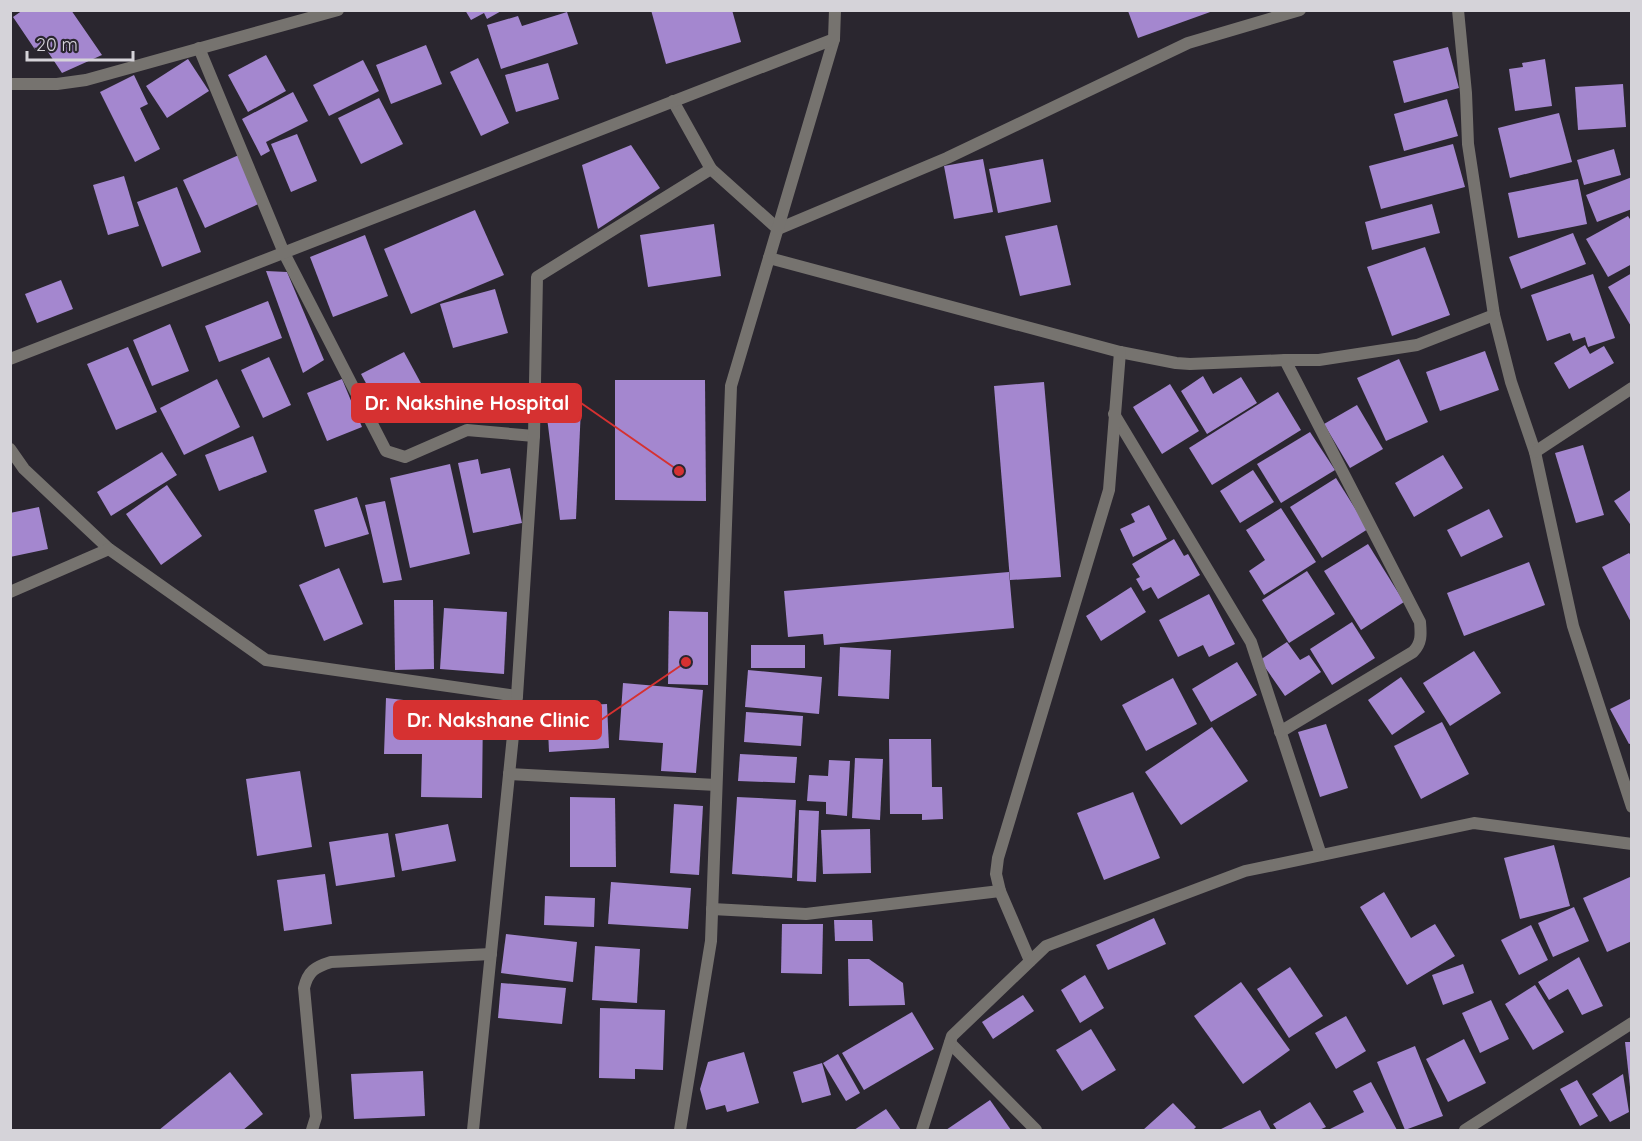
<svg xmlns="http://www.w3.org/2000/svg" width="1642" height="1141" viewBox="0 0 1642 1141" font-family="Quicksand,sans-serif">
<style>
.building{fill:#a487cf}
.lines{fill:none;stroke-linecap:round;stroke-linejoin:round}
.minor{stroke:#76736f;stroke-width:12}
.tertiary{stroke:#76736f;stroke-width:12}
.leader{fill:none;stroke:#d63131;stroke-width:2}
.callout-dot{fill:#d63131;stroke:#2a262f;stroke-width:2}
.callout{fill:#d63131;stroke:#d63131;stroke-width:2}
.callout-label{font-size:20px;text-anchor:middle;font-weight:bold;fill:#fff}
</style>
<rect width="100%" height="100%" fill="#2a262f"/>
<g class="building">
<path d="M23,10H71L102,55L62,73L44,46L36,51L13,17Z"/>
<path d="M465,10H503L487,19L484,13L471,20Z"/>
<path d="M651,10H732L741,42L666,64Z"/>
<path d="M1130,10H1213V11L1138,38L1128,11Z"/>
<path d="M567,12L578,44L501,69L487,25L518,16L522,26Z"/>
<path d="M426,45L442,84L391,104L376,65Z"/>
<path d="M1448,47L1459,88L1404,103L1393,61Z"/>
<path d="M266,55L286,91L248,112L228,75Z"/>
<path d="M478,58L509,123L481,136L450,72Z"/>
<path d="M188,59L209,91L167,118L146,86Z"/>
<path d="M1545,59L1552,106L1515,111L1509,69L1523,67L1522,63Z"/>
<path d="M363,60L379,91L329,116L313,85Z"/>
<path d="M548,63L559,99L516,112L505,75Z"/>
<path d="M134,75L148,104L140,108L160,149L135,162L100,92Z"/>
<path d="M1623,84L1626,127L1578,130L1575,87Z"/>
<path d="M293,92L308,121L266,142L270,151L261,156L242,119Z"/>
<path d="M379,98L403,144L361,164L338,118Z"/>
<path d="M1447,99L1458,136L1404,151L1394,114Z"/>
<path d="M1559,113L1572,162L1510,178L1498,128Z"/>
<path d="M297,134L317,181L291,192L271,144Z"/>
<path d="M1453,144L1465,187L1381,209L1369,166Z"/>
<path d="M631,145L660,188L598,229L582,165Z"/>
<path d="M1614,149L1621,175L1584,185L1577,160Z"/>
<path d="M241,154L263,202L205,228L183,180Z"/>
<path d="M983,159L993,212L954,219L944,166Z"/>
<path d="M1043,159L1051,202L998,213L989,169Z"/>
<path d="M124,176L139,226L108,235L93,185Z"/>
<path d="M1632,177V209L1597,222L1586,195Z"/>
<path d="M1578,179L1587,224L1518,238L1508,193Z"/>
<path d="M177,187L201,252L162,267L137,202Z"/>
<path d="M1432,204L1440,233L1372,250L1365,222Z"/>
<path d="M475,210L504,275L411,314L384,249Z"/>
<path d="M1628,216L1632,222V264L1608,277L1586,239Z"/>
<path d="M714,224L721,276L648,287L640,235Z"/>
<path d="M1057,225L1071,285L1020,296L1005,236Z"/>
<path d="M1573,233L1586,264L1521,289L1509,257Z"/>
<path d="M365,235L388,296L333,317L310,257Z"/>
<path d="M1425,247L1450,315L1392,336L1367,267Z"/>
<path d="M266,271L287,272L324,360L303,373Z"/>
<path d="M1632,273V328L1608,287Z"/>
<path d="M1593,274L1615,338L1588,347L1585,337L1573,341L1570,333L1547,341L1531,295Z"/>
<path d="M61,280L73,309L37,323L25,294Z"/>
<path d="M495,289L508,333L453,348L440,304Z"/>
<path d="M268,301L282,338L219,362L205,326Z"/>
<path d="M170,324L189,371L152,386L133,340Z"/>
<path d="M1585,345L1590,354L1604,346L1614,363L1569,389L1554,363Z"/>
<path d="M128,347L157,412L116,430L87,364Z"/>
<path d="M1485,351L1499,390L1440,411L1426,372Z"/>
<path d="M404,352L429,398L386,420L361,374Z"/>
<path d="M269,357L291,405L263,418L241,370Z"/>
<path d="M1399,359L1428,422L1386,441L1357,378Z"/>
<path d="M1203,376L1213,394L1241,377L1257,403L1207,434L1181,391Z"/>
<path d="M217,379L240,427L184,455L160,408Z"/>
<path d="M342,379L362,427L327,441L307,393Z"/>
<path d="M615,380H705L706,501L615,500Z"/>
<path d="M1044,382L1061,577L1010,580L994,386Z"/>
<path d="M1170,384L1199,431L1162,454L1133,407Z"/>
<path d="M1278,392L1301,430L1212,485L1189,448Z"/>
<path d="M1357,405L1383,449L1350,468L1324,424Z"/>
<path d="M581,407L576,519L560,520L546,410Z"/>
<path d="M1310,432L1335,470L1281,503L1257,464Z"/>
<path d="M253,436L267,472L219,491L205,455Z"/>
<path d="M1583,445L1604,515L1576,523L1555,453Z"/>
<path d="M162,452L177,475L111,516L97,492Z"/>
<path d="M1443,455L1463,488L1414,517L1395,483Z"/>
<path d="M478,459L481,474L510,468L522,523L473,533L458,463Z"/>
<path d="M450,464L470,554L410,568L390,478Z"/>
<path d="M1253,470L1274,502L1240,523L1220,491Z"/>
<path d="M1336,478L1368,529L1322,558L1290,507Z"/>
<path d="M167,485L202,536L161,565L126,514Z"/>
<path d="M1632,489V527L1614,501Z"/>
<path d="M357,497L369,534L325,547L314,510Z"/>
<path d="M385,501L402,580L383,583L365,505Z"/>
<path d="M1149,505L1167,539L1133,557L1120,529L1135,522L1131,514Z"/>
<path d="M39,507L48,549L10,557V513Z"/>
<path d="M1281,508L1316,562L1264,595L1249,571L1265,560L1246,530Z"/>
<path d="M1489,509L1503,537L1461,557L1447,530Z"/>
<path d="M1174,539L1184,556L1188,554L1200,575L1158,599L1151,587L1143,591L1136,579L1140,577L1132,564Z"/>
<path d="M1368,544L1404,602L1361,630L1324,571Z"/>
<path d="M1629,553L1632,557V624L1602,567Z"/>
<path d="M1529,562L1545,605L1464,636L1447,593Z"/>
<path d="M339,568L363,624L324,641L299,585Z"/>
<path d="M1307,571L1335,614L1289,643L1262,600Z"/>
<path d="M1009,572L1014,628L824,645L823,634L788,637L784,591Z"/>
<path d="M1131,587L1146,612L1101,641L1086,616Z"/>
<path d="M1209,594L1235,644L1209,657L1203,645L1178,657L1159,620Z"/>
<path d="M394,600H433L434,669L395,670Z"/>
<path d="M444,608L507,612L504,674L440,669Z"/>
<path d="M669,611L708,612V685L668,684Z"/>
<path d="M1352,622L1375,658L1332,685L1310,649Z"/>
<path d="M1287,642L1300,660L1309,655L1321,672L1285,696L1260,660Z"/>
<rect x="751" y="645" width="54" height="23"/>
<path d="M840,647L891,650L889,699L838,696Z"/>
<path d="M1474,651L1501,693L1450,726L1423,683Z"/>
<path d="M1237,662L1257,695L1211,722L1192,689Z"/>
<path d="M748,670L822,677L819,714L745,707Z"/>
<path d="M1401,677L1425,712L1392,735L1368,700Z"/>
<path d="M1173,678L1197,724L1146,751L1122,705Z"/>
<path d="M623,683L703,690L696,773L661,771L663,743L619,740Z"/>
<path d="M386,698L483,709L482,798L421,797L422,754H384Z"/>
<path d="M1632,698V743L1629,744L1610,709Z"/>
<path d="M607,704L609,748L549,752L547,707Z"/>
<path d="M746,712L803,716L801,746L744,742Z"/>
<path d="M1442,722L1469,774L1421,799L1394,746Z"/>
<path d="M1326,724L1348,788L1320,797L1298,732Z"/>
<path d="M1212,727L1248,781L1181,825L1145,772Z"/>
<path d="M889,739H931L932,787H942L943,819L922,820V814H890Z"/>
<path d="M740,754L797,757L795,783L738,781Z"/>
<path d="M855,758L883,759L880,820L852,818Z"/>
<path d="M829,760L850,761L847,816L826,814V802L807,801L809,775L828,776Z"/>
<path d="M300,771L312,847L257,856L246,779Z"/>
<path d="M1133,792L1160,858L1104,880L1077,813Z"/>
<path d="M570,797L615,798L616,867H570Z"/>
<path d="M737,797L796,800L792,878L732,874Z"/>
<path d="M674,804L703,806L699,875L670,873Z"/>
<path d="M799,810L819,811L816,882L797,881Z"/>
<path d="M448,824L456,861L402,871L395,834Z"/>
<path d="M870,829L871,873L823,874L821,830Z"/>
<path d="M388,833L395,877L336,886L329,842Z"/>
<path d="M1554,845L1570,906L1520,919L1504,858Z"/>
<path d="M325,874L332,924L284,931L277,880Z"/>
<path d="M1630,877L1632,941L1607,952L1583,898Z"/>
<path d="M611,882L691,888L688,929L608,924Z"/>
<path d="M1384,892L1411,938L1435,924L1455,956L1407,985L1360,907Z"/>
<path d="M545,896L595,898L594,927L544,925Z"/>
<path d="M1574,907L1589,941L1553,957L1538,923Z"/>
<path d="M1154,918L1166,944L1108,970L1096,945Z"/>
<path d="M834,920H872L873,941H835Z"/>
<path d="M782,924H823L822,974L781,973Z"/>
<path d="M1531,925L1548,960L1519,975L1501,940Z"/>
<path d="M506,934L577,942L573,982L501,973Z"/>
<path d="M595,946L640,949L637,1003L592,1000Z"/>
<path d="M1579,957L1603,1006L1582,1015L1568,989L1549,1000L1538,982Z"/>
<path d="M848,959H869L903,983L905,1005L849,1006Z"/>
<path d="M1463,964L1474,993L1443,1005L1432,975Z"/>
<path d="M1290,967L1323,1016L1289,1038L1257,989Z"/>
<path d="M1085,975L1104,1008L1080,1023L1061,990Z"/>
<path d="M1241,982L1290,1050L1243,1084L1194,1016Z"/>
<path d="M501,983L566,988L562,1024L498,1018Z"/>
<path d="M1535,985L1564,1032L1533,1050L1505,1004Z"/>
<path d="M1023,995L1034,1011L993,1039L982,1022Z"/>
<path d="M1491,1000L1509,1039L1480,1053L1462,1013Z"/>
<path d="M600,1008L665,1010L663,1070L635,1069V1079L599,1078Z"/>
<path d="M912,1012L934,1049L864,1090L842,1053Z"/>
<path d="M1346,1016L1366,1051L1336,1069L1315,1033Z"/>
<path d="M1091,1029L1116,1070L1082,1091L1056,1050Z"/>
<path d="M1464,1039L1486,1083L1448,1102L1426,1059Z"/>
<path d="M1625,1042H1632V1086L1630,1087Z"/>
<path d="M1415,1046L1443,1116L1405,1130L1377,1062Z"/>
<path d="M744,1052L759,1103L727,1112L725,1105L706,1110L700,1089L708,1062Z"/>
<path d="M838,1054L860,1093L846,1101L823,1063Z"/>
<path d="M822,1063L831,1095L802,1103L793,1072Z"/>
<path d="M423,1071L425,1116L354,1119L351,1074Z"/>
<path d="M230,1072L263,1114L243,1130H159Z"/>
<path d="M1623,1074L1629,1112L1610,1122L1592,1094Z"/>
<path d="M1577,1080L1598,1116L1580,1126L1560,1089Z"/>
<path d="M1371,1082L1397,1130H1328L1364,1112L1353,1091Z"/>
<path d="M990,1100L1011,1130H946Z"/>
<path d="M1310,1102L1326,1127L1319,1130H1277L1273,1124Z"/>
<path d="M1173,1103L1196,1127L1193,1130H1143Z"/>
<path d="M886,1109L901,1130H854Z"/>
<path d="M1260,1110L1271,1130H1219Z"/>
</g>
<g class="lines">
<g class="minor">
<path d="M1458,10L1466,93L1468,144L1494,315L1511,382L1535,452L1573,626L1632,807"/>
<path d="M199,48L284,253L386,451L405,457L467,430L534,436"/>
<path d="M10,84H57L86,80L338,10"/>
<path d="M711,169L778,229L947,158L1188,43L1300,10"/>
<path d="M769,258L1120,352L1176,363L1190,364L1285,360H1319L1417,345L1494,315"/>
<path d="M1114,414L1251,642L1321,855"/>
<path d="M10,449L24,469L109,549L266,660L517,696L473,1130"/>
<path d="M1535,452L1632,388"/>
<path d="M10,592L109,549"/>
<path d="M517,696L534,436L537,277L711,169L673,101"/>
<path d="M1280,732L1413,652C1422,643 1421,634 1420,622L1285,360"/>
<path d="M509,774L716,785"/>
<path d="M712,909L806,914L1000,891"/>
<path d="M1030,961L1000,891L996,874L998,858L1109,490L1120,352"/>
<path d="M950,1043L1036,1130"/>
<path d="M312,1130L316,1117L304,988C308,971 315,967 331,962L491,954"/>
<path d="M680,1130L711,941L731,386L834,39"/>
<path d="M922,1130L952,1036L1046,946L1245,871L1474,823L1632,844"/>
<path d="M1465,1130L1632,1023"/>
</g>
<path class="tertiary" d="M10,359L834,39L835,10"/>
</g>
<path class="leader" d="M679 471L581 403M686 662L601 720"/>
<g class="callout-dot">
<circle cx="679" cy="471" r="6"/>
<circle cx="686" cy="662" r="6"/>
</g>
<g class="callout">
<rect x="352" y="384" width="229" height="38" rx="6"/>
<rect x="394" y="701" width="207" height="38" rx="6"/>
</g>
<g class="callout-label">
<text x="467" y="410">Dr. Nakshine Hospital</text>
<text x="498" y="727">Dr. Nakshane Clinic</text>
</g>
<rect width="1642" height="1141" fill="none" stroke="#d5d3d9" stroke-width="24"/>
<path d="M27 51v9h106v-9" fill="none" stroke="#d5d3d9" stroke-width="3"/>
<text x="36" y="51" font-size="18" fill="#d5d3d9" stroke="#2a262f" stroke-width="4.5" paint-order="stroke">20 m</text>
</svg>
